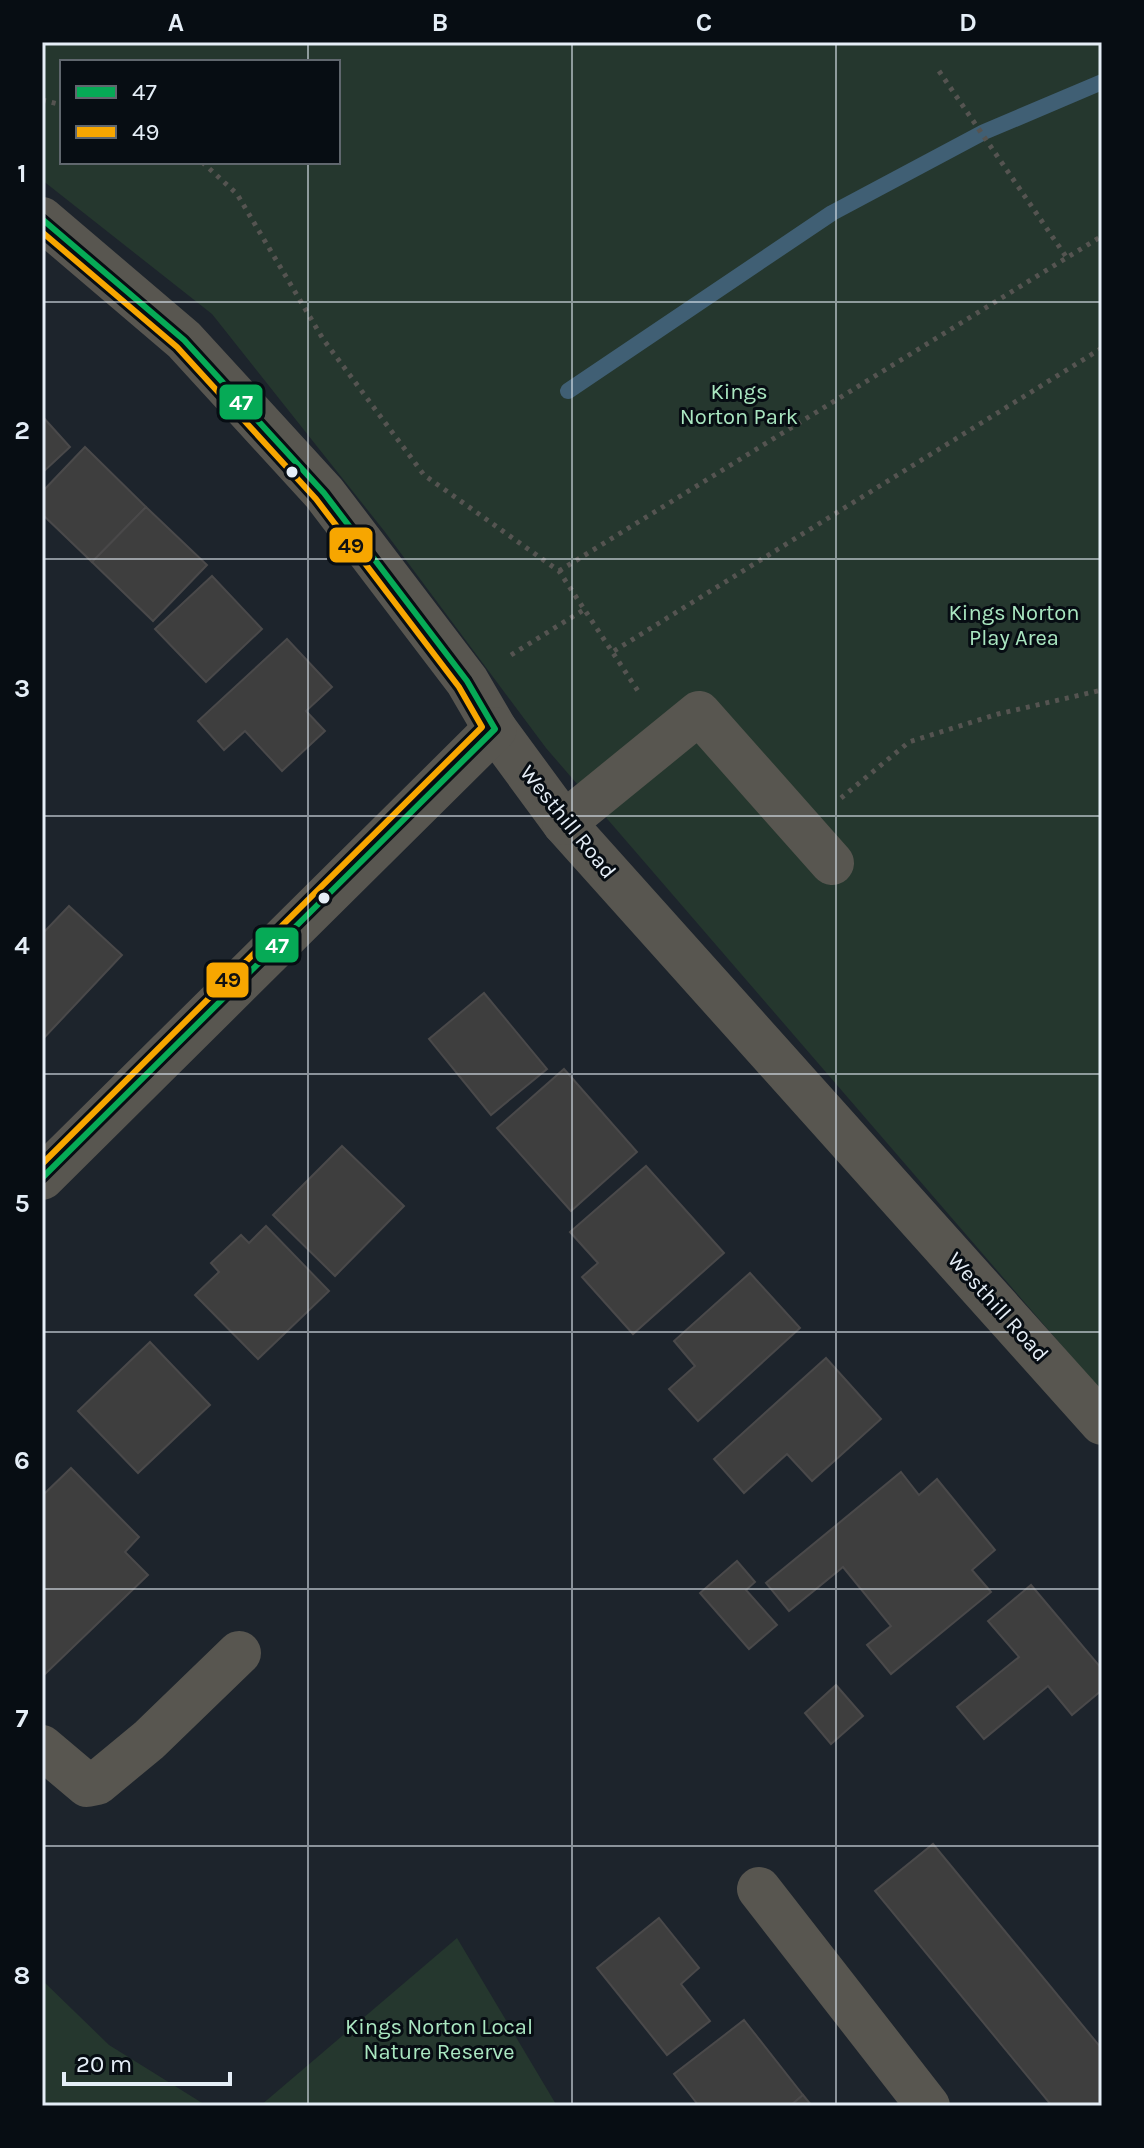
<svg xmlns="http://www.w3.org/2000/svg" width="1144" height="2148" viewBox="0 0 1144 2148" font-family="Karla,sans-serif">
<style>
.green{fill:#25372e;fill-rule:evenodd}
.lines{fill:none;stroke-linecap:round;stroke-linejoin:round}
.stream{stroke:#405f74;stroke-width:16}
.building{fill:#3e3e3e;stroke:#4a494a;stroke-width:2}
.path{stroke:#555451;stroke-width:5;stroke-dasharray:4 6;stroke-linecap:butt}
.minor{stroke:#585650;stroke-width:44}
.bus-1-casing{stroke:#070d13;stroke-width:12}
.bus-2-casing{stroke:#070d13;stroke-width:12}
.bus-1{stroke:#06aa56;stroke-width:6}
.bus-2{stroke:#f7a600;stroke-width:6}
.grid{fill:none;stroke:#e5eef7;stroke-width:2;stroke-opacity:0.55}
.bus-dot{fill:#e5eef7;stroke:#070d13;stroke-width:3}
.labels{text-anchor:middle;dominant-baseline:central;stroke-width:6;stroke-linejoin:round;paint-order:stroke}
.park-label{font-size:22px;fill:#aae7c1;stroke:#070d13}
.street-label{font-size:22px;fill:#e5eef7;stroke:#070d13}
.line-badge{stroke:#070d13;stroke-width:3}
.badge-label{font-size:22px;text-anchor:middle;font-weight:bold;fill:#fff}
.pale-badge-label{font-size:22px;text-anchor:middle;font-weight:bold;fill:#111}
.neatline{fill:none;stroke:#e5eef7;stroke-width:3}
.grid-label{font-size:26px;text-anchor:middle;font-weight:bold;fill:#e5eef7}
</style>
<rect width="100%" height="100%" fill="#1d242c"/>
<g class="green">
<path d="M42,42H1102V1392L546,748L385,532L212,314L42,180ZM62,62H338V162H62Z"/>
<path d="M457,1938L557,2106H260Z"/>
<path d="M42,1980L109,2045L207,2106H42Z"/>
</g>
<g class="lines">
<path class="stream" d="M568,391L832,213L984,132L1102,82"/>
</g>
<g class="building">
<path d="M42,416L70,447L42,473Z"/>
<path d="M85,447L146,507L92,562L42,514V492Z"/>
<path d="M146,507L207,565L153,621L92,562Z"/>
<path d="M212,576L262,629L206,682L155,629Z"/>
<path d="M287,639L332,687L306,711L325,731L282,771L245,731L224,750L198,721Z"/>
<path d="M69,906L122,955L42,1040V928L45,931Z"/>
<path d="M484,993L547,1069L491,1115L429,1039Z"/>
<path d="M564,1069L637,1152L571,1211L497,1128Z"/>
<path d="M342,1146L404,1206L335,1276L273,1215Z"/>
<path d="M646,1166L724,1253L633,1334L582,1277L598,1263L570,1232Z"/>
<path d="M266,1226L329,1291L258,1359L195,1295L219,1272L211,1263L241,1235L249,1243Z"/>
<path d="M750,1273L800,1328L698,1421L669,1389L695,1366L674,1341Z"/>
<path d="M150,1342L210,1405L138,1473L78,1411Z"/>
<path d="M826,1358L881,1419L812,1481L787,1454L744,1493L714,1459Z"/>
<path d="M71,1468L139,1537L125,1552L148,1575L42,1677V1496Z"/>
<path d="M901,1472L919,1495L937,1479L995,1550L972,1570L991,1592L891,1674L867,1645L891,1626L843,1567L789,1611L766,1583Z"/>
<path d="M737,1561L755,1582L746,1590L777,1625L749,1649L700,1593Z"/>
<path d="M1031,1585L1102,1669V1690L1072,1715L1048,1686L984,1739L957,1707L1019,1657L988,1621Z"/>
<path d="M836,1685L863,1716L831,1744L805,1713Z"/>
<path d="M933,1844L1102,2049V2106H1052L875,1891Z"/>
<path d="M659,1918L699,1968L681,1984L710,2021L667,2055L597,1968Z"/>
<path d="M744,2020L803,2095L790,2106H749L748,2104L745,2106H699L674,2074Z"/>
<path d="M803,2095L812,2106H790Z"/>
</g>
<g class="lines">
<g class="path">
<path d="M939,71L1067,258"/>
<path d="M42,100L62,105"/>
<path d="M202,162L237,194L323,339L424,475L559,571L640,694"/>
<path d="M559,571L1102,236"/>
<path d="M614,651L1102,348"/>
<path d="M511,655L585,609"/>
<path d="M841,798L909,742L998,714L1102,690"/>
</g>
<g class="minor">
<path d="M42,219L184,340L324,493L467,681L495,729L564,823L1102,1423"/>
<path d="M564,823L699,713L832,863"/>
<path d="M42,1178L495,729"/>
<path d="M42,1747L87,1785L97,1783L149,1740L239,1653"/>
<path d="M759,1889L928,2106"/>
</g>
<defs>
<path id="bus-1" d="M42,219L184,340L324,493L467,681L495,729L42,1178"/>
<path id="bus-2" d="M42,232L177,347L316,499L459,687L482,727L42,1164"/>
</defs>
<use href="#bus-1" class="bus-1-casing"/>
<use href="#bus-2" class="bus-2-casing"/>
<use href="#bus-1" class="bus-1"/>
<use href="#bus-2" class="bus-2"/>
</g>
<path class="grid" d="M308,42V62M572,42V2106M836,42V2106M308,162V2106M42,302H1102M42,559H1102M42,816H1102M42,1074H1102M42,1332H1102M42,1589H1102M42,1846H1102"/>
<g class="bus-dot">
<circle cx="292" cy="472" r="7"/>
<circle cx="324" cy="898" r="7"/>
</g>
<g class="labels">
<g class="park-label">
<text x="739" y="392">Kings<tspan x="739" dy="25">Norton Park</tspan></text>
<text x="1014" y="613">Kings Norton<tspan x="1014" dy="25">Play Area</tspan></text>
<text x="439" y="2027">Kings Norton Local<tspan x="439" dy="25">Nature Reserve</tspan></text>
</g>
<g class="street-label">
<text transform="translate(568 822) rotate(51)">Westhill Road</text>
<text transform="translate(998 1307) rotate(48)">Westhill Road</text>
</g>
</g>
<g class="line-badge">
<rect x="218" y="383" width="46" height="38" rx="8" fill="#06aa56"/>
<rect x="328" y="526" width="46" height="38" rx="8" fill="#f7a600"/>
<rect x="254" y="926" width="46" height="38" rx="8" fill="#06aa56"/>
<rect x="205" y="961" width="45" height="38" rx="8" fill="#f7a600"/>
</g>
<g class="badge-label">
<text x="241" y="410">47</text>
<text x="277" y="953">47</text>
</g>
<g class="pale-badge-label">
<text x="351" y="553">49</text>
<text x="228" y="987">49</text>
</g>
<rect width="1144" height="2148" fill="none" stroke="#070d13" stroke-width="88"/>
<rect x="60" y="60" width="280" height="104" fill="#070d13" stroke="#60676e" stroke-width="2"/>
<rect x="76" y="86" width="40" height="12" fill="#06aa56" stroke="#60676e" stroke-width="2"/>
<text x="132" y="100" font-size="24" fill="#e5eef7">47</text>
<rect x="76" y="126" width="40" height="12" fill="#f7a600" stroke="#60676e" stroke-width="2"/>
<text x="132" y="140" font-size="24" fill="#e5eef7">49</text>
<path d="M64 2072v12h166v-12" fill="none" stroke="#e5eef7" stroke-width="4"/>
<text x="76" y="2072" font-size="24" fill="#e5eef7" stroke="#070d13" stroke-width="6" paint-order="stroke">20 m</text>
<rect x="44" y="44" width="1056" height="2060" class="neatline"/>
<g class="grid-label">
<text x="176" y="31">A</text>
<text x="440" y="31">B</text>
<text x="704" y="31">C</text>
<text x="968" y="31">D</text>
<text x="22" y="182">1</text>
<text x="22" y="439">2</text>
<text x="22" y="697">3</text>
<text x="22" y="954">4</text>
<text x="22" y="1212">5</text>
<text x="22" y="1469">6</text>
<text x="22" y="1727">7</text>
<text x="22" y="1984">8</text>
</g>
</svg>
